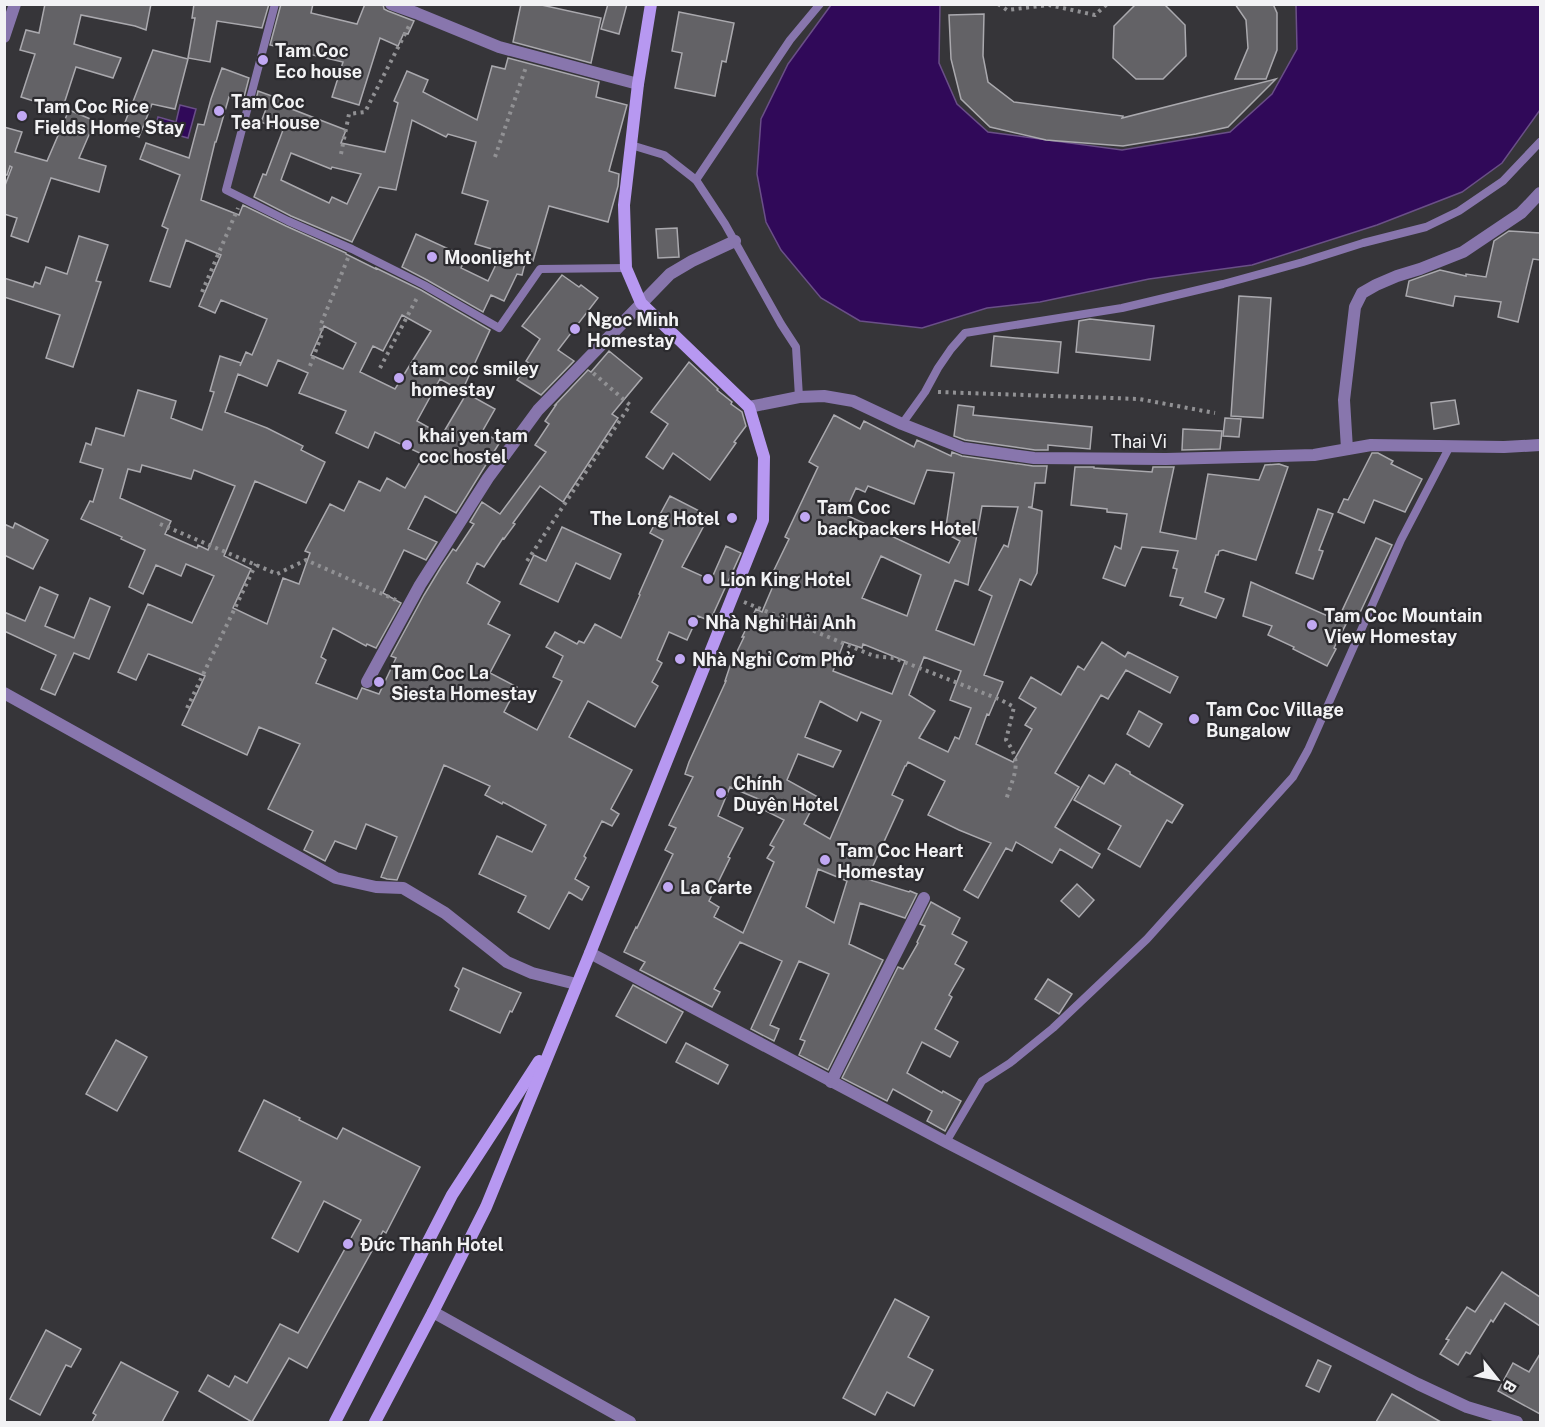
<svg xmlns="http://www.w3.org/2000/svg" width="1545" height="1427" viewBox="0 0 1545 1427" font-family="'Public Sans',sans-serif">
<style>
.water{fill:#300959;stroke:#6a4f88;stroke-width:1.5}
.building{fill:#636266;stroke:#aaa9ae;stroke-width:1.5;fill-rule:evenodd}
.lines{fill:none;stroke-linecap:round;stroke-linejoin:round}
.path{stroke:#919194;stroke-width:4;stroke-dasharray:3 4.5;stroke-linecap:butt}
.lane{stroke:#8876ad;stroke-width:8}
.street{stroke:#8876ad;stroke-width:12}
.secondary{stroke:#b798f1;stroke-width:12}
.poi-dot{fill:#c1a8f3;stroke:#2c2b2f;stroke-width:2}
.labels{text-anchor:middle;dominant-baseline:central;stroke-width:4.5;stroke-linejoin:round;paint-order:stroke}
.poi-label{font-size:18px;font-weight:bold;fill:#f2f2f4;stroke:#2c2b2f;text-anchor:start}
.street-label{font-size:18px;fill:#f2f2f4;stroke:#2c2b2f}
</style>
<rect width="100%" height="100%" fill="#363539"/>
<g class="water">
<path d="M831,5H940L939,63L957,104L988,132L1122,150L1230,132L1272,94L1297,49L1296,5H1540V110L1502,163L1462,192L1377,225L1252,265L1149,279L1040,302L987,308L922,328L860,321L821,298L781,250L766,222L757,174L761,119L788,64Z"/>
<path d="M180,105L196,109L188,138L155,129L158,117L176,122Z"/>
</g>
<g class="building">
<path d="M45,4H151L146,30L135,26L81,15L74,44L121,58L113,78L76,67L62,110L21,97L35,54L20,50L26,30L39,33Z"/>
<path d="M194,4H269L262,28L217,21L210,62L188,58L195,18H192Z"/>
<path d="M281,4H313L311,13L357,24L365,4H383L384,9L388,11L414,21L408,34L404,33L398,46L380,38L359,105L332,97L343,62L270,45Z"/>
<path d="M521,4H537L601,18L591,63L513,42Z"/>
<path d="M608,4H627L619,34L601,29Z"/>
<path d="M1235,4H1273L1277,13V50L1266,79H1235L1248,48L1246,20Z"/>
<path d="M1135,5H1165L1185,25L1186,56L1163,79H1136L1113,58L1114,26Z"/>
<path d="M679,12L734,23L726,62L722,61L715,96L675,88L682,53L672,51Z"/>
<path d="M984,14L983,56L988,82L1014,102L1123,116L1122,118L1276,79L1228,127L1196,134L1123,146L1046,140L990,127L961,99L951,59L949,15Z"/>
<path d="M153,50L188,59L175,109L152,104L139,137L122,130Z"/>
<path d="M508,58L599,82L596,97L627,105L609,171L619,174L618,186L608,222L549,206L533,261L526,259L522,275L517,274L504,301L491,295L483,312L427,280L402,267L416,234L466,257L461,268L488,281L502,252L475,244L488,201L462,193L476,142L448,134L446,137L412,120L396,190L379,187L352,242L291,216L254,197L263,174L266,175L283,130L261,122L266,109L255,105L258,91L291,103L289,108L346,130L341,143L385,152L398,103L394,101L407,71L428,80L423,92L477,120L492,66L505,69ZM291,153L331,169L332,167L361,174L347,204L332,197L329,203L281,180Z"/>
<path d="M222,68L249,78L243,101L229,97L216,142H215L201,200L239,215L243,205L286,226L346,253V254L376,269V268L421,290L490,330L462,391L440,379L417,421L442,435L465,396L466,397L468,394L495,409L482,432L500,442L456,513L425,496L408,529L437,542L426,560L404,550L383,593L401,603L376,648L367,644L366,646L333,628L321,657L326,660L316,683L357,699L362,688L379,694L396,658L391,656L424,595L441,567L453,549L456,551L474,524L470,522L482,502L500,514L546,452L535,445L549,424L545,421L556,405H555L588,370L591,372L609,351L642,378L612,414L618,418L563,502L540,486L513,523L515,524L504,539L503,538L484,567L477,563L467,583L500,602L488,624L510,635L490,673L517,687L504,712L537,730L562,681L553,677L563,656L546,647L555,632L577,644L579,641L584,643L595,624L621,638L640,595L639,594L663,540L650,533L670,496L709,516L682,567L711,580L726,546L741,553L710,621L698,616L687,640L669,632L657,660L662,663L652,682L658,686L635,727L588,701L569,737L632,770L611,809L619,814L612,826L602,821L584,856L586,858L575,879L589,887L582,900L569,892L549,929L518,912L526,896L479,874L497,836L532,852L546,825L503,802L502,804L485,795L490,786L444,765L397,880L387,879L381,877L397,837L366,824L356,849L335,841L325,861L304,850L313,831L268,809L300,744L259,727L247,755L182,725L205,676L149,654H148L136,680L118,672L148,604L192,623L214,576L186,564L181,576L156,565L143,594L129,587L145,550L121,539L122,537L81,519L90,501L93,502L103,469L80,462L86,443L91,445L96,428L124,436L138,390L176,401L171,418L202,430L214,392L210,391L220,356L241,363L240,366L246,352L252,355L267,319L221,300L215,313L199,306L221,255L186,240L170,287L150,281L168,229L162,226L180,175L140,159L146,143L189,158L198,124L204,125L211,99ZM402,315L431,331L395,389L360,372L373,346L383,351ZM324,326L356,343L343,369L311,355ZM278,360L308,373L299,393L346,411L336,433L368,448L375,432L424,455L405,488L387,478L380,491L359,481L344,511L330,504L305,551L310,553L299,584L283,578L267,624L233,608L251,569L224,556L255,481L306,503L325,462L301,450L303,446L267,428L225,412L238,374L267,386ZM142,465L191,479L194,470L235,486L208,550L198,545L197,548L165,534L171,521L120,498L128,469L140,472Z"/>
<path d="M69,110L95,121L79,158L106,166L99,192L51,178L28,242L11,236L17,218L4,214V188L12,167L10,166L7,175H4V127L22,132L15,152L47,161Z"/>
<path d="M677,228L679,257L658,258L656,229Z"/>
<path d="M1509,231L1540,233V260L1533,259L1518,322L1498,317L1501,302L1455,296L1453,306L1406,296L1409,281L1440,270L1466,276V274L1486,277L1494,241Z"/>
<path d="M79,236L108,245L96,281L101,282L73,367L46,358L60,315L4,297V278L33,287L35,282L40,284L46,267L67,274Z"/>
<path d="M562,275L579,287L581,285L598,298L558,350L574,361L541,395L517,380L529,363L526,361L540,339L522,326Z"/>
<path d="M1239,296L1271,298L1263,418L1231,416Z"/>
<path d="M1090,319L1154,326L1150,360L1076,352L1079,321Z"/>
<path d="M994,336L1061,342L1058,373L991,366Z"/>
<path d="M689,362L718,389L717,390L732,402L731,404L742,412L746,426L734,442L736,443L710,480L673,453L663,469L646,457L668,424L651,412Z"/>
<path d="M1455,400L1459,424L1434,429L1431,403Z"/>
<path d="M958,405L974,407L973,415L1092,427L1090,449L1048,445V450H1035L965,440L954,436Z"/>
<path d="M834,415L860,429L864,421L914,447L917,440L951,456L952,452L962,456L1033,466H1047L1045,483H1035L1032,507H1028L1042,511L1037,573L1031,585L1020,579L984,675L1003,682L989,715L987,714L976,744L1013,762L1032,729L1025,725L1036,708L1019,698L1031,677L1061,695L1078,666L1084,670L1102,642L1125,657L1128,652L1178,677L1170,693L1126,670L1108,699L1101,695L1055,773L1079,787L1055,827L1100,854L1092,868L1060,849L1052,863L1016,842L1012,851L1006,848L978,898L964,890L991,843L959,830L928,815L945,781L908,762L906,766H905L892,795L903,800L867,879L909,892L910,891L917,894L905,918L860,903L849,944L883,960L828,1070L799,1055L805,1041L800,1039L829,974L799,961L770,1025L779,1029L774,1041L751,1029L782,961L740,942L714,989L720,992L712,1007L640,970L645,962L624,952L636,927L637,928L673,854L665,850L676,828L669,825L693,777L685,774L689,762L726,681H725L730,666L744,637H742L756,609L762,612L779,572L774,570L789,539L785,537L818,467L809,462ZM927,470L954,473L945,533L960,541L949,563L844,514L856,488L865,492L868,486L914,504ZM982,506L1018,507L1008,547L1004,545L979,590L992,596L974,645L936,630L955,580L968,585ZM881,556L921,575L907,616L862,598ZM844,642L862,648L863,644L905,661L892,694L833,671ZM924,657L961,671L950,700L971,708L959,739L955,737L948,752L919,738L935,711L909,695ZM820,701L857,721L861,712L881,721L830,839L804,824L818,797L787,780L798,754L833,767L841,751L805,737ZM730,787L768,803L764,810L784,820L770,845L774,847L767,858L774,862L743,933L714,917L719,907L709,901L730,858L728,857L743,828L718,816ZM818,869L847,881L834,923L806,907Z"/>
<path d="M1225,418L1241,419L1239,437L1223,436Z"/>
<path d="M1183,429L1222,431L1220,449L1182,450Z"/>
<path d="M1372,453H1378L1393,461L1391,464L1422,479L1405,512L1374,500L1364,523L1338,512L1344,499L1348,500Z"/>
<path d="M1279,464L1288,467L1256,560L1223,550L1219,551L1218,555H1216L1205,592L1224,599L1216,618L1180,605L1183,598L1170,596L1177,569L1173,568L1178,551L1142,547L1125,586L1103,578L1115,546L1121,549L1127,514L1107,512V509L1071,505L1075,467H1094V468L1152,472L1153,467H1174L1160,532L1196,539L1208,474L1259,480L1265,465Z"/>
<path d="M1318,509L1333,514L1319,550L1323,551L1313,579L1296,573Z"/>
<path d="M15,523L48,540L33,569L4,555V524L13,528Z"/>
<path d="M562,527L621,554L610,579L576,563L558,602L520,584L534,555L546,561Z"/>
<path d="M1376,538L1392,545L1356,621L1341,613Z"/>
<path d="M1251,582L1346,624L1334,648L1336,649L1327,666L1293,649L1294,647L1268,635L1272,626L1243,616Z"/>
<path d="M40,587L58,595L45,626L74,638L90,598L110,607L89,659L74,653L55,695L41,689L56,655L4,631V612L25,621Z"/>
<path d="M1139,711L1162,724L1149,747L1127,734Z"/>
<path d="M1116,764L1130,772V774L1183,805L1172,823L1167,820L1140,867L1108,849L1121,826L1074,800L1089,775L1104,784Z"/>
<path d="M1077,884L1094,900L1079,917L1061,901Z"/>
<path d="M931,902L960,918L952,934L967,942L955,964L964,969L949,995L952,997L935,1029L958,1042L950,1057L922,1042L907,1073L942,1093L943,1091L961,1101L945,1131L927,1121L932,1111L893,1089L887,1101L842,1078L898,967L903,969L918,943L917,942L925,926L920,924Z"/>
<path d="M463,968L521,993L512,1012L510,1011L500,1033L450,1010L459,989L455,986Z"/>
<path d="M1048,979L1072,994L1059,1014L1035,999Z"/>
<path d="M633,985L683,1012L666,1043L616,1016Z"/>
<path d="M116,1040L147,1057L117,1111L86,1094Z"/>
<path d="M686,1043L728,1065L718,1084L676,1062Z"/>
<path d="M264,1100L300,1118L299,1120L337,1139L343,1128L420,1167L386,1233L383,1231L307,1368L289,1358L252,1422L199,1391L208,1375L229,1387L235,1376L247,1383L280,1324L298,1333L361,1220L324,1201L298,1252L272,1238L301,1182L239,1151Z"/>
<path d="M1502,1272L1540,1297V1326L1505,1303L1493,1322L1491,1320L1470,1354L1466,1352L1458,1365L1440,1354L1449,1340L1446,1339L1467,1307L1475,1312Z"/>
<path d="M895,1299L929,1317L908,1357L933,1370L914,1406L887,1392L875,1415L843,1398Z"/>
<path d="M46,1330L81,1349L71,1367L66,1365L40,1415L10,1399Z"/>
<path d="M1540,1354V1414L1498,1391L1513,1363L1529,1372Z"/>
<path d="M1318,1360L1331,1366L1319,1392L1306,1386Z"/>
<path d="M121,1362L178,1392L162,1422H92L96,1415L93,1413Z"/>
<path d="M1392,1394L1441,1422H1376Z"/>
</g>
<g class="lines">
<g class="path">
<path d="M998,4L1007,10L1049,5L1095,15L1107,4"/>
<path d="M341,154L349,114L365,112L410,24"/>
<path d="M495,157L526,67"/>
<path d="M202,292L238,208"/>
<path d="M310,366L322,334L321,324L348,258"/>
<path d="M380,368L418,296"/>
<path d="M938,392L1139,399L1215,413"/>
<path d="M160,524L277,574L306,560L396,600"/>
<path d="M527,561L630,405L592,372"/>
<path d="M744,602L874,656L894,658L1001,700L1014,707L1006,740C1023,763 1014,774 1006,800"/>
<path d="M187,708L256,564"/>
</g>
<g class="lane">
<path d="M275,4L226,190L288,221L352,249L424,285L499,328L540,269L626,268"/>
<path d="M631,145L664,155L696,180L725,224L781,324L796,347L799,397"/>
<path d="M696,180L790,40L820,4"/>
<path d="M902,424L925,392L938,368L951,349L965,333L1122,308L1223,284L1303,262L1363,243L1426,227L1459,211L1503,181L1540,142"/>
<path d="M946,1142L982,1081L1010,1063L1053,1028L1147,939L1293,777L1308,750L1401,540L1450,446"/>
</g>
<g class="street">
<path d="M391,4L416,13L499,47L638,84"/>
<path d="M4,37L15,4"/>
<path d="M749,407L799,397L824,396L853,401L902,424L963,448L1034,458L1166,459L1314,455L1371,445L1504,447L1540,445"/>
<path d="M1347,449L1344,400L1355,307L1362,293L1376,285L1397,276L1420,269L1463,252L1521,213L1540,193"/>
<path d="M367,682L420,585L488,478L538,410L670,274L692,261L735,241"/>
<path d="M4,693L336,878L376,887L403,888L445,913L507,962L532,973L576,984"/>
<path d="M590,953L946,1142L1418,1384L1467,1407L1517,1422"/>
<path d="M831,1082L924,898"/>
<path d="M433,1312L630,1422"/>
</g>
<g class="secondary">
<path d="M335,1422L452,1195L539,1061"/>
<path d="M375,1422L433,1312L486,1207L590,953L763,520L764,457L749,407L641,303L626,268L624,205L638,84L651,4"/>
</g>
</g>
<g class="poi-dot">
<circle cx="263" cy="60" r="6"/>
<circle cx="219" cy="111" r="6"/>
<circle cx="22" cy="116" r="6"/>
<circle cx="432" cy="257" r="6"/>
<circle cx="575" cy="329" r="6"/>
<circle cx="399" cy="378" r="6"/>
<circle cx="407" cy="445" r="6"/>
<circle cx="805" cy="517" r="6"/>
<circle cx="732" cy="518" r="6"/>
<circle cx="708" cy="579" r="6"/>
<circle cx="693" cy="622" r="6"/>
<circle cx="1312" cy="625" r="6"/>
<circle cx="680" cy="659" r="6"/>
<circle cx="379" cy="682" r="6"/>
<circle cx="1194" cy="719" r="6"/>
<circle cx="721" cy="793" r="6"/>
<circle cx="825" cy="860" r="6"/>
<circle cx="668" cy="887" r="6"/>
<circle cx="348" cy="1244" r="6"/>
</g>
<g class="labels">
<g class="poi-label">
<text x="275" y="50">Tam Coc<tspan x="275" dy="21">Eco house</tspan></text>
<text x="231" y="101">Tam Coc<tspan x="231" dy="21">Tea House</tspan></text>
<text x="34" y="106">Tam Coc Rice<tspan x="34" dy="21">Fields Home Stay</tspan></text>
<text x="444" y="257">Moonlight</text>
<text x="587" y="319">Ngoc Minh<tspan x="587" dy="21">Homestay</tspan></text>
<text x="411" y="368">tam coc smiley<tspan x="411" dy="21">homestay</tspan></text>
<text x="419" y="435">khai yen tam<tspan x="419" dy="21">coc hostel</tspan></text>
<text x="817" y="507">Tam Coc<tspan x="817" dy="21">backpackers Hotel</tspan></text>
<text x="720" y="518" text-anchor="end">The Long Hotel</text>
<text x="720" y="579">Lion King Hotel</text>
<text x="1324" y="615">Tam Coc Mountain<tspan x="1324" dy="21">View Homestay</tspan></text>
<text x="705" y="622">Nhà Nghỉ Hải Anh</text>
<text x="692" y="659">Nhà Nghỉ Cơm Phở</text>
<text x="391" y="672">Tam Coc La<tspan x="391" dy="21">Siesta Homestay</tspan></text>
<text x="1206" y="709">Tam Coc Village<tspan x="1206" dy="21">Bungalow</tspan></text>
<text x="733" y="783">Chính<tspan x="733" dy="21">Duyên Hotel</tspan></text>
<text x="837" y="850">Tam Coc Heart<tspan x="837" dy="21">Homestay</tspan></text>
<text x="680" y="887">La Carte</text>
<text x="360" y="1244">Đức Thanh Hotel</text>
</g>
<g class="street-label">
<text x="1139" y="441">Thai Vi</text>
</g>
</g>
<rect width="1545" height="1427" fill="none" stroke="#f2f2f4" stroke-width="12"/>
<g transform="translate(1497 1379) rotate(121)" stroke="#2c2b2f" stroke-width="4.5" paint-order="stroke">
<path d="M0-4.5L10 22L0 15L-10 22Z" fill="#f2f2f4"/>
<text y="-9" font-size="16" font-weight="bold" text-anchor="middle" fill="#f2f2f4">B</text>
</g>
</svg>
